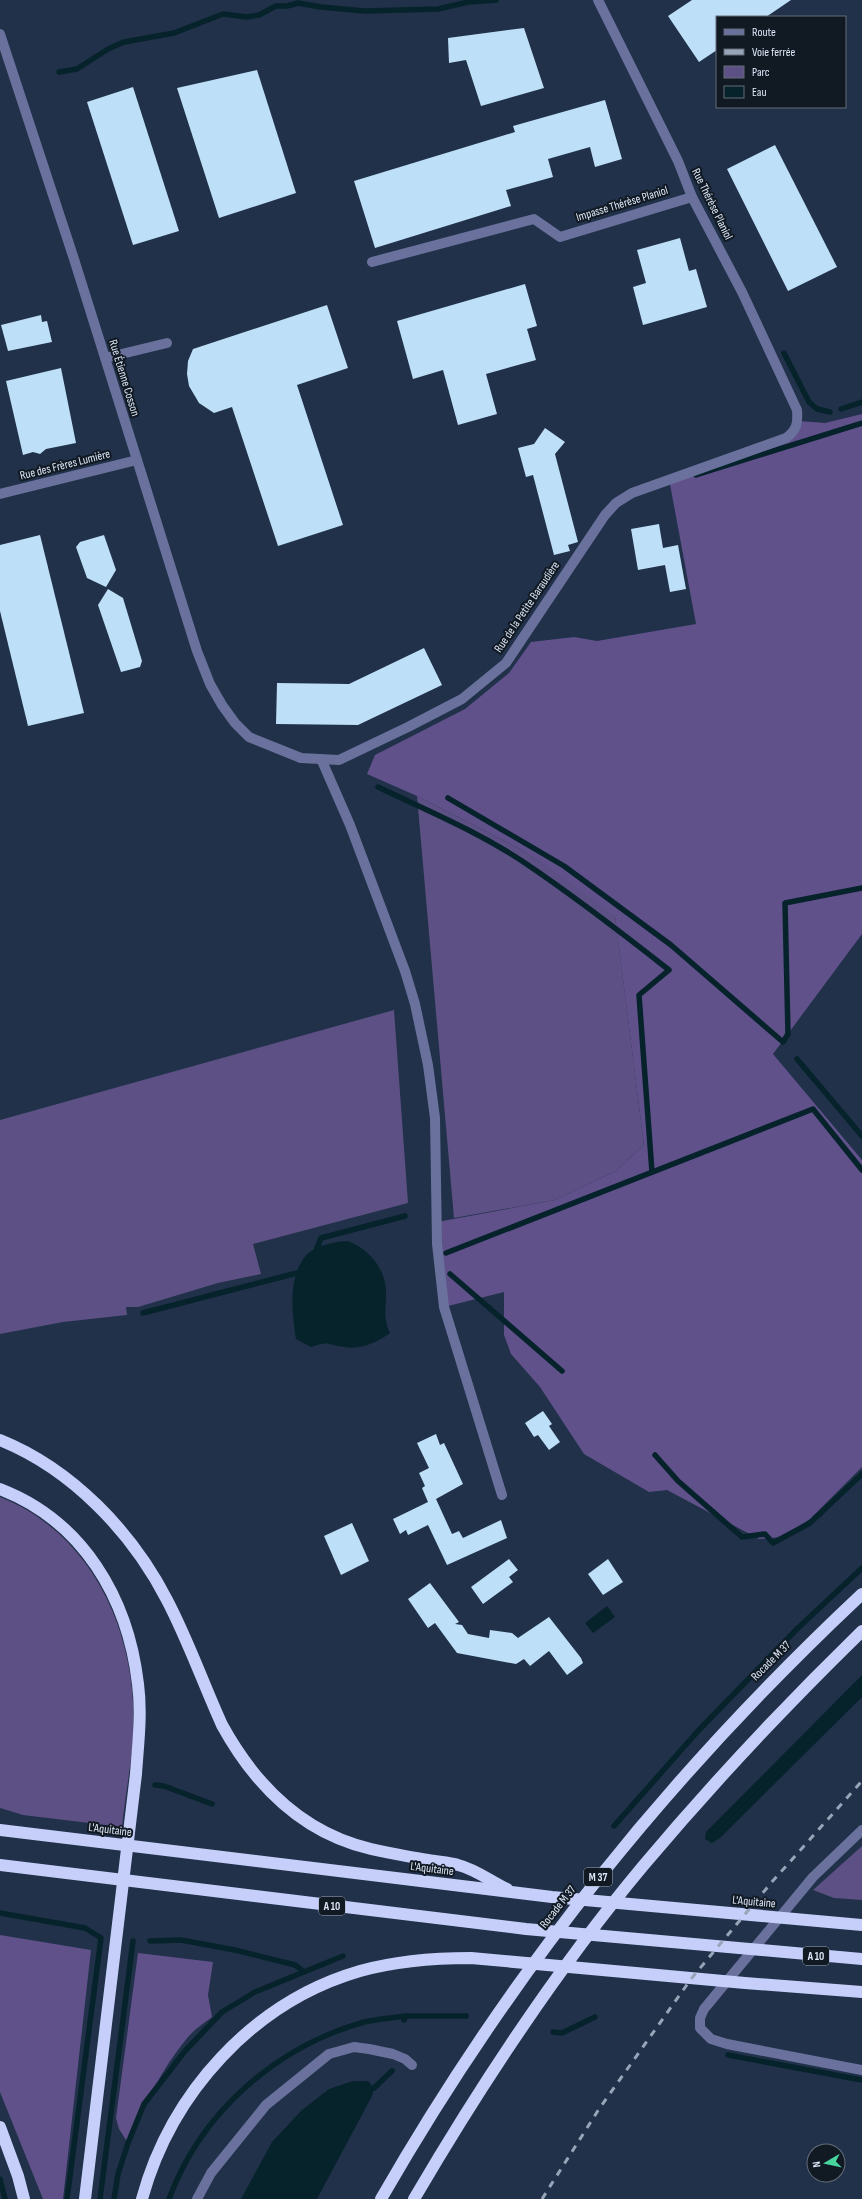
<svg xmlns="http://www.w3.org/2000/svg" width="862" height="2199" viewBox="0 0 862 2199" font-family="'Sofia Sans Condensed',sans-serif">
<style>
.green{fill:#5d5084}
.forest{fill:#60518b}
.water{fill:#06232b}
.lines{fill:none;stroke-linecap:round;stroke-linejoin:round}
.stream{stroke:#06232b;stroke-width:5.5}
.building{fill:#bddff7}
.minor{stroke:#69719c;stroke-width:10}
.highway{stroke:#c6cffa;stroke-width:12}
.rail{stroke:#98a5b8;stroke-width:3;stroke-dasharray:7 7;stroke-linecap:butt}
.labels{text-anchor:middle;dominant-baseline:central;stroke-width:4;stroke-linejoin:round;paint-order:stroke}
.shield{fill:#111923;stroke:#a0aab8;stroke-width:1}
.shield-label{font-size:11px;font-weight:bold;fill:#dde8f8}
.street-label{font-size:12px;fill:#dde8f8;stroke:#111923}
</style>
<rect width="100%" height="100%" fill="#203149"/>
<g class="green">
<path d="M417,796L524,851L615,915L644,1145L616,1171L555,1200L454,1218Z"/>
<path d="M394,1010L408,1203L253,1244L261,1274L218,1283L138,1307H126L127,1315L63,1322L0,1334V1120Z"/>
<path d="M0,1497C96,1535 139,1639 133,1737C131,1767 125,1797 122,1827L23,1815L0,1808Z"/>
<path d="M862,1846V1900L834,1898L813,1890Z"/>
</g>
<g class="forest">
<path d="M862,414V934L773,1054L862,1160V1467L810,1519L782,1537L759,1539L667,1490L649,1492L584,1454L540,1387L511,1354L504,1335V1292L444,1307L437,1222L555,1200L616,1171L644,1145L615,916L524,851L417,796L367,774L375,755L465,709L509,673L531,642L574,637L597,641L696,624L669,479L786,438L798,421L825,423Z"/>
<path d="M0,1935L91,1950L63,2199H43L0,2092Z"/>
<path d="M138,1953L213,1962L208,1995L212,2017C204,2023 195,2029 188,2037C162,2068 144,2105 128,2143L119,2129L116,2118Z"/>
</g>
<g class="water">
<path d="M348,1241C370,1250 386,1269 386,1293C386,1310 383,1317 390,1333C378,1342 360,1350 345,1347C327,1345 330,1340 311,1347L296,1339C292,1314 288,1280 304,1258C313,1245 334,1242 348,1241Z"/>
<path d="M607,1606L615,1617L593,1633L585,1623Z"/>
<path d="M862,1675V1697L720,1838L712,1843L705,1839L706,1832Z"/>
<path d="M353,2081H368L374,2088L372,2096L317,2199H241L272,2142L302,2110L329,2089Z"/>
</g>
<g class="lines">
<g class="stream">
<path d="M59,72L77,69L108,49L124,42L174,33L223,14L247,17L259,15L276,6H287L298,3L321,7L365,11L438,9L468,2L496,0"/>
<path d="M784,353L809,402L817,409L830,412"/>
<path d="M841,409L862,402"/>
<path d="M696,475L862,423"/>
<path d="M378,787C428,811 479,832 525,863C574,896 622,933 669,970L639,995L652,1172"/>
<path d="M448,798L564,866L671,945L783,1042L788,1034L785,903L862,888"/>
<path d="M797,1059L862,1136"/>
<path d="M317,1248L321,1238L405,1216"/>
<path d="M446,1253L813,1109L862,1170"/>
<path d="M450,1274L562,1371"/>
<path d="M143,1313L297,1273"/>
<path d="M655,1455L678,1481L742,1537L765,1534L773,1543L810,1523L862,1474"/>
<path d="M155,1785L164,1786L212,1804"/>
<path d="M614,1826L698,1731L797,1629L862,1568"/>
<path d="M0,1913L85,1928L101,1938L67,2199"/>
<path d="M150,1941L181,1940L235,1950L295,1965L303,1971"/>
<path d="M404,2020L406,2016H466"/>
<path d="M553,2032L562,2033L595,2017"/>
<path d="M728,2055L862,2080"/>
<path d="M374,2088L392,2071"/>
<path d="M0,2179L5,2199"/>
<path d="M100,2199L133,1941"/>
<path d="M114,2199L118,2174L128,2143L144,2104L185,2051L222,2012L255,1992L343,1956"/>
<path d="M169,2199C201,2112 276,2047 364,2022C378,2019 392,2018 406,2016"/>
</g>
</g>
<g class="building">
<path d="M692,0H791L766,17H717V50L699,62L668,16Z"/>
<path d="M524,28L544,88L481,106L466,60L449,63L448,38Z"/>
<path d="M257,70L296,193L219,218L177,88Z"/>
<path d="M133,87L179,231L133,245L87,102Z"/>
<path d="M605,100L622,159L595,167L590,147L548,159L553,177L506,190L511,206L375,248L354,181L515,132L513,126Z"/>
<path d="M775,145L837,267L788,291L727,169Z"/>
<path d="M680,238L689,271L696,269L707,307L643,325L633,287L646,283L637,250Z"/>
<path d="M525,284L537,326L527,329L536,360L486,374L497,414L458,425L443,370L413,379L397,321Z"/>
<path d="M327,305L348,368L297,385L343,525L278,546L232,407L214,413L199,403L189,386L187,374L188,361L193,349Z"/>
<path d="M41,315L42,322L47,321L52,342L8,351L1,325Z"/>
<path d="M61,368L76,443L46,449L40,454L33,452L23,455L6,381Z"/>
<path d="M545,428L565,442L555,454L578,542L568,545L570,551L554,555L533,475L526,477L518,448L534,444Z"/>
<path d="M659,524L663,548L678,545L686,589L670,592L665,565L638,570L631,529Z"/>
<path d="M40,535L84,713L28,726L0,611V545Z"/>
<path d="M104,535L116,570L106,587L87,578L76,547L80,542Z"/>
<path d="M108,589L123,598L142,661L140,667L121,672L98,605Z"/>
<path d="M424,648L442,685L358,725L276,724L277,683L349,684Z"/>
<path d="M543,1411L552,1424L549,1426L560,1442L549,1450L538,1435L534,1437L525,1423Z"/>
<path d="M436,1434L440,1445L444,1443L463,1484L436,1499L452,1534L459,1531L463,1538L501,1520L507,1538L447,1565L428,1525L408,1535L406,1530L400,1534L393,1519L428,1502L422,1488L425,1486L419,1473L429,1468L417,1443Z"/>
<path d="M352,1523L369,1561L341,1575L324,1536Z"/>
<path d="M509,1559L518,1570L509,1577L513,1582L483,1604L471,1587Z"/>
<path d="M608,1559L623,1582L603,1595L588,1574Z"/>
<path d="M430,1583L459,1622L455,1624L462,1625L468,1634L489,1638L490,1630L512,1633L518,1638L549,1617L581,1658L583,1663L567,1675L549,1651L530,1666L524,1659L516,1664L457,1653L435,1623L428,1628L408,1599Z"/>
</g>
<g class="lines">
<g class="minor">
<path d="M0,34L74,259L197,651L210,684L222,705L235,723L249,737L301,758L339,760L408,727L462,699L506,663L605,515L616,503L632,493L786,438C797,430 798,423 797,410L742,292L692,197L678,161L598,0"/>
<path d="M372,262L534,219L560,237L692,197"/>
<path d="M105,358L167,343"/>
<path d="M0,494L137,460"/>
<path d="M322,761L350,825L405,971L415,1004L428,1065L435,1118L437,1244L444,1307L502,1495"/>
<path d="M862,1830L813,1877L704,2009L700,2018V2028L711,2039L727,2044L862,2070"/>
<path d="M197,2199L211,2173L266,2105L329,2054L354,2047L369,2049L393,2054L405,2059L412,2065"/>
</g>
<g class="highway">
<path d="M0,1440C72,1469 132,1532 167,1600C188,1640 203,1683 222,1725C255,1785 302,1833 371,1849C390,1853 409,1857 428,1860C438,1862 449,1862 458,1865C475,1869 492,1882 507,1889"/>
<path d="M0,1489C83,1521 128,1598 138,1684C142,1714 138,1744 136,1774L85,2199"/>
<path d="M0,1830L552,1897L862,1925"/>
<path d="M0,1865L526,1929L862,1959"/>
<path d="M0,2127L18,2176L24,2199"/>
<path d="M142,2199C171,2093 253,2002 360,1971C396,1961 434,1958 471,1958L745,1983L862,1992"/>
<path d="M381,2199C513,1969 669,1775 862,1594"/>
<path d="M414,2199C482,2083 557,1969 643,1866C712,1784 785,1706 862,1631"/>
</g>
<path class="rail" d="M542,2199L599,2109L691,1979L771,1883L862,1781"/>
</g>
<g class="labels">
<g class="shield">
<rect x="584" y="1868" width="28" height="18" rx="3"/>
<rect x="319" y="1897" width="26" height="18" rx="3"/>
<rect x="803" y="1947" width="26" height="18" rx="3"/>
</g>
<g class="shield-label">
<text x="598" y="1877">M 37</text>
<text x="332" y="1906">A 10</text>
<text x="816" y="1956">A 10</text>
</g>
<g class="street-label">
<text transform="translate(622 204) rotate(-17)">Impasse Thérèse Planiol</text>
<text transform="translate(712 204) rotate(64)">Rue Thérèse Planiol</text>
<text transform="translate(124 378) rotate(73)">Rue Étienne Cosson</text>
<text transform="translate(65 465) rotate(-14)">Rue des Frères Lumière</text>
<text transform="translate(527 607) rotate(-56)">Rue de la Petite Baraudière</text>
<text transform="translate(771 1661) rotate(-45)">Rocade M 37</text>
<text transform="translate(110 1830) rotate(7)">L'Aquitaine</text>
<text transform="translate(432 1869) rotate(7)">L'Aquitaine</text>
<text transform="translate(754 1902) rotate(5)">L'Aquitaine</text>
<text transform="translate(558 1907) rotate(-52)">Rocade M 37</text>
</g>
</g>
<rect x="716" y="16" width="130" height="92" fill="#111923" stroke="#636c78"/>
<rect x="724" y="29" width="20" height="6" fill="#69719c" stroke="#636c78"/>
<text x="752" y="36" font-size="12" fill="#dde8f8">Route</text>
<rect x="724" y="49" width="20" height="6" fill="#98a5b8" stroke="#636c78"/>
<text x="752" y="56" font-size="12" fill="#dde8f8">Voie ferrée</text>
<rect x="724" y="66" width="20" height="12" fill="#5d5084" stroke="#636c78"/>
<text x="752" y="76" font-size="12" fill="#dde8f8">Parc</text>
<rect x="724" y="86" width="20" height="12" fill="#06232b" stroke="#636c78"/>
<text x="752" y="96" font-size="12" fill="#dde8f8">Eau</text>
<g transform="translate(826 2163) rotate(261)"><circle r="19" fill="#111923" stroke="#636c78"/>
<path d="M0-3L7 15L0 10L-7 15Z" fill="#48d49d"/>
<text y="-6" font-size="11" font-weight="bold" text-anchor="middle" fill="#dde8f8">N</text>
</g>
</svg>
